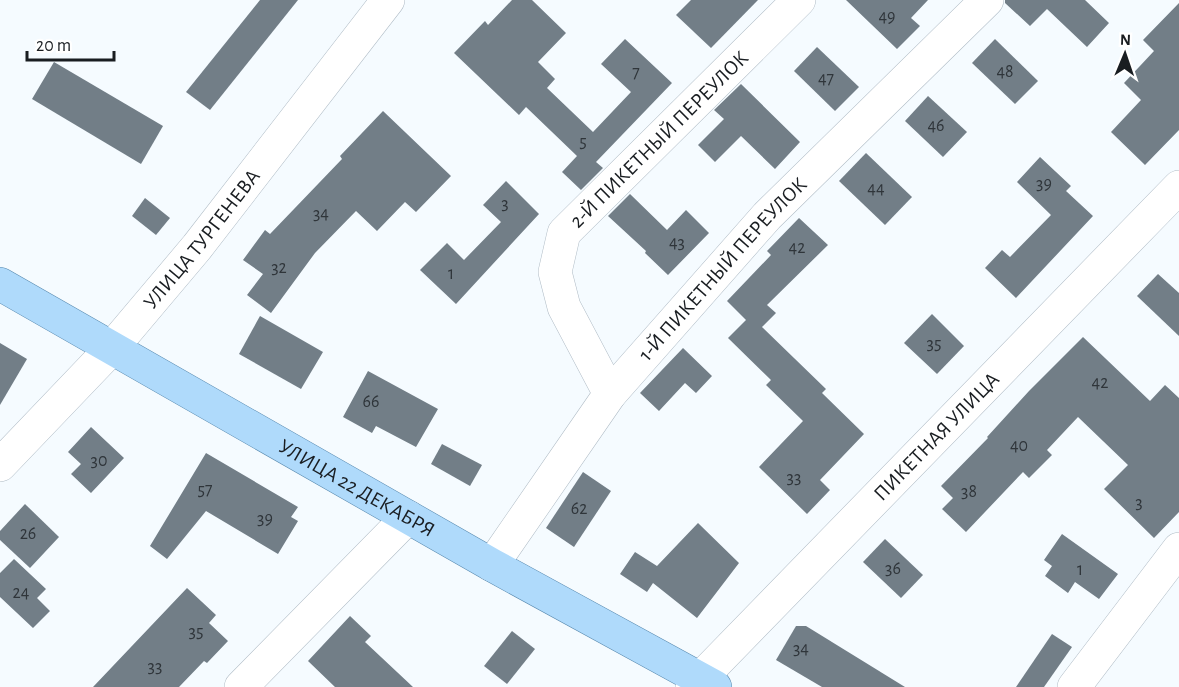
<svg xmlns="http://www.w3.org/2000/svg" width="1179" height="687" viewBox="0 0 1179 687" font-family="'Alegreya Sans',sans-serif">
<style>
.building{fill:#727e87}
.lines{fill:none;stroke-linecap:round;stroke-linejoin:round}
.minor-casing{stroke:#b0bcc6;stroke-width:34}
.major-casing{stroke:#5788ad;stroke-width:34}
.minor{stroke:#fff;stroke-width:33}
.major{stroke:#afdafb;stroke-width:33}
.labels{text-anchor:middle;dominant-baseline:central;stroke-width:4.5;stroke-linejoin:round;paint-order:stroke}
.number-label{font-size:18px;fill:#2f353a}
.street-label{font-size:21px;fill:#191d21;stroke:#fff}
</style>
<rect width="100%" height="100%" fill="#f5fbff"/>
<g class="building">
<path d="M260,0H298L210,110L186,92Z"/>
<path d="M512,0H532L566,33L538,62L555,79L547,88L593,132L631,92L601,64L625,39L672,83L596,162L603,168L581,190L562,172L577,156L526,107L519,115L454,53L485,21L488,25Z"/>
<path d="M691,0H758L711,48L676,15Z"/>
<path d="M846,0H928L911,18L920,26L897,49Z"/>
<path d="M1005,0H1085L1109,23L1087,47L1047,9L1030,26L1005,3Z"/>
<path d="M1179,3V130L1145,165L1111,132L1141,100L1124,83L1154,51L1143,40Z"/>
<path d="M995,39L1038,81L1015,104L972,63Z"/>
<path d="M817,47L859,87L835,111L794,71Z"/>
<path d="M54,62L163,126L141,164L32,99Z"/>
<path d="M741,84L800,142L775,169L741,136L715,162L698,145L724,119L714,110Z"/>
<path d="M928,96L967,132L943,157L905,121Z"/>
<path d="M383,111L451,176L416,212L405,202L377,231L356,211L315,253L271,313L247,295L263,274L243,260L265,230L270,234L342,159L340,156Z"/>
<path d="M866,153L912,197L885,225L839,181Z"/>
<path d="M1040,157L1071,186L1066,191L1093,216L1016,298L985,268L1002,250L1010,257L1051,215L1017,182Z"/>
<path d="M506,181L539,214L456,304L420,270L447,243L464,260L501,222L483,205Z"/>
<path d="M630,194L667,230L686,210L709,233L668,275L645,253L646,251L608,216Z"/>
<path d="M145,198L170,218L156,235L132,216Z"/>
<path d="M799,218L828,245L767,305L776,313L762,327L826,389L822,393L864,434L820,480L830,490L807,514L759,467L803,421L766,385L771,380L728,338L746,320L727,301L771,255L767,251Z"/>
<path d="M1158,274L1179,293V336L1137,296Z"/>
<path d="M932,314L964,346L937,374L904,343Z"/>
<path d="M260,316L323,352L301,389L239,354Z"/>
<path d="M1083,337L1150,401L1165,385L1179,398V512L1154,538L1104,489L1128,465L1078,417L1047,450L1052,455L1029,478L1023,472L966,532L942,509L953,498L941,486L988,438L987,437L1029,391Z"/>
<path d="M0,343L27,359L0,405Z"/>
<path d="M683,348L712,376L696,393L685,383L659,411L640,393Z"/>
<path d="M368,371L438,409L416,447L376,426L372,433L343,417Z"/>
<path d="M91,427L124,458L91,493L71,474L81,464L68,452Z"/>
<path d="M442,444L482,465L470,486L431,464Z"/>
<path d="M206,453L298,507L291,517L298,521L278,554L206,511L167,559L150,546Z"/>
<path d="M583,472L611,491L574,547L546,528Z"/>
<path d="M25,504L59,537L30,568L0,540V531Z"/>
<path d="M698,523L739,563L697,618L653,583L647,592L620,574L635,552L657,566Z"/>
<path d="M1062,534L1118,574L1099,599L1075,582L1068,593L1045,576L1052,566L1044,560Z"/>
<path d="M885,539L923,575L901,598L863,562Z"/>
<path d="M14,559L46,589L37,598L50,611L33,628L0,597V573Z"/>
<path d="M187,588L216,615L209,623L228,641L207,663L204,661L179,687H93Z"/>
<path d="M350,616L371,636L365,642L413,687H335L308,661Z"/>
<path d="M796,626H806L905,687H822L776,660Z"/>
<path d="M512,631L535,649L507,684L484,666Z"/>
<path d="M1052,634L1072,647L1044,687H1016Z"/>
</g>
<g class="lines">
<defs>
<g id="minor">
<path id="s1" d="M610,394L564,307L555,272L564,233L799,0"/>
<path id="s2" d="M0,465L111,349L197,247L388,0"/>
<path id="s3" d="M492,565L610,394L767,216L987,0"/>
<path d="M241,687L408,517"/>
<path id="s4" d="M692,687L1179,187"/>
<path d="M1074,687L1179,549"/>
</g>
<g id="major">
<path id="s5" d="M0,284L492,565L715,687"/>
</g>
</defs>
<use href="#minor" class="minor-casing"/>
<use href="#major" class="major-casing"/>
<use href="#minor" class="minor"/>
<use href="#major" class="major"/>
</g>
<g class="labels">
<g class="number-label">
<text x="887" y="17">49</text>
<text x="1005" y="72">48</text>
<text x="636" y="73">7</text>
<text x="826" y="79">47</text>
<text x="936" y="126">46</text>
<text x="583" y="142">5</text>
<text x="1044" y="184">39</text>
<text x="876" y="189">44</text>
<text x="505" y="204">3</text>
<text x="321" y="214">34</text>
<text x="677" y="243">43</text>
<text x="797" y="248">42</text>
<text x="279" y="268">32</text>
<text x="451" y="274">1</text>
<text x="934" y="344">35</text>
<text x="1100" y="383">42</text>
<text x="371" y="402">66</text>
<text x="1019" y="446">40</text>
<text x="99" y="461">30</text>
<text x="794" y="478">33</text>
<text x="205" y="490">57</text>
<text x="969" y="492">38</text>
<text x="1139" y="503">3</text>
<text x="579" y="509">62</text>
<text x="265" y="519">39</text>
<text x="28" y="534">26</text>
<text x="893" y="569">36</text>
<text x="1080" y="570">1</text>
<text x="21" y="593">24</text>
<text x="196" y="632">35</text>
<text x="801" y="649">34</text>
<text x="155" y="667">33</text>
</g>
<g class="street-label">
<text stroke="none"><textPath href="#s1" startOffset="308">2-Й ПИКЕТНЫЙ ПЕРЕУЛОК</textPath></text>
<text stroke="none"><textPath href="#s2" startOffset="303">УЛИЦА ТУРГЕНЕВА</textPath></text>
<text stroke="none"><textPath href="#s3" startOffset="376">1-Й ПИКЕТНЫЙ ПЕРЕУЛОК</textPath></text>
<text stroke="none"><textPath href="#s4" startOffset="350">ПИКЕТНАЯ УЛИЦА</textPath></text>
<text stroke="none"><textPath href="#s5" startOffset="411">УЛИЦА 22 ДЕКАБРЯ</textPath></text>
</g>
</g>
<g transform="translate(1125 54) rotate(2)" stroke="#ffffff" stroke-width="4.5" paint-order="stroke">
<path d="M0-4.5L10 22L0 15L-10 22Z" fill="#191d21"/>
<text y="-9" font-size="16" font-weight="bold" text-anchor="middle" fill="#191d21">N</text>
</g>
<path d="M27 51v9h87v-9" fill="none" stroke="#191d21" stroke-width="3"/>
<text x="36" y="51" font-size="18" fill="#191d21" stroke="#ffffff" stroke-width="4.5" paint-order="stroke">20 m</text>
</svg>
